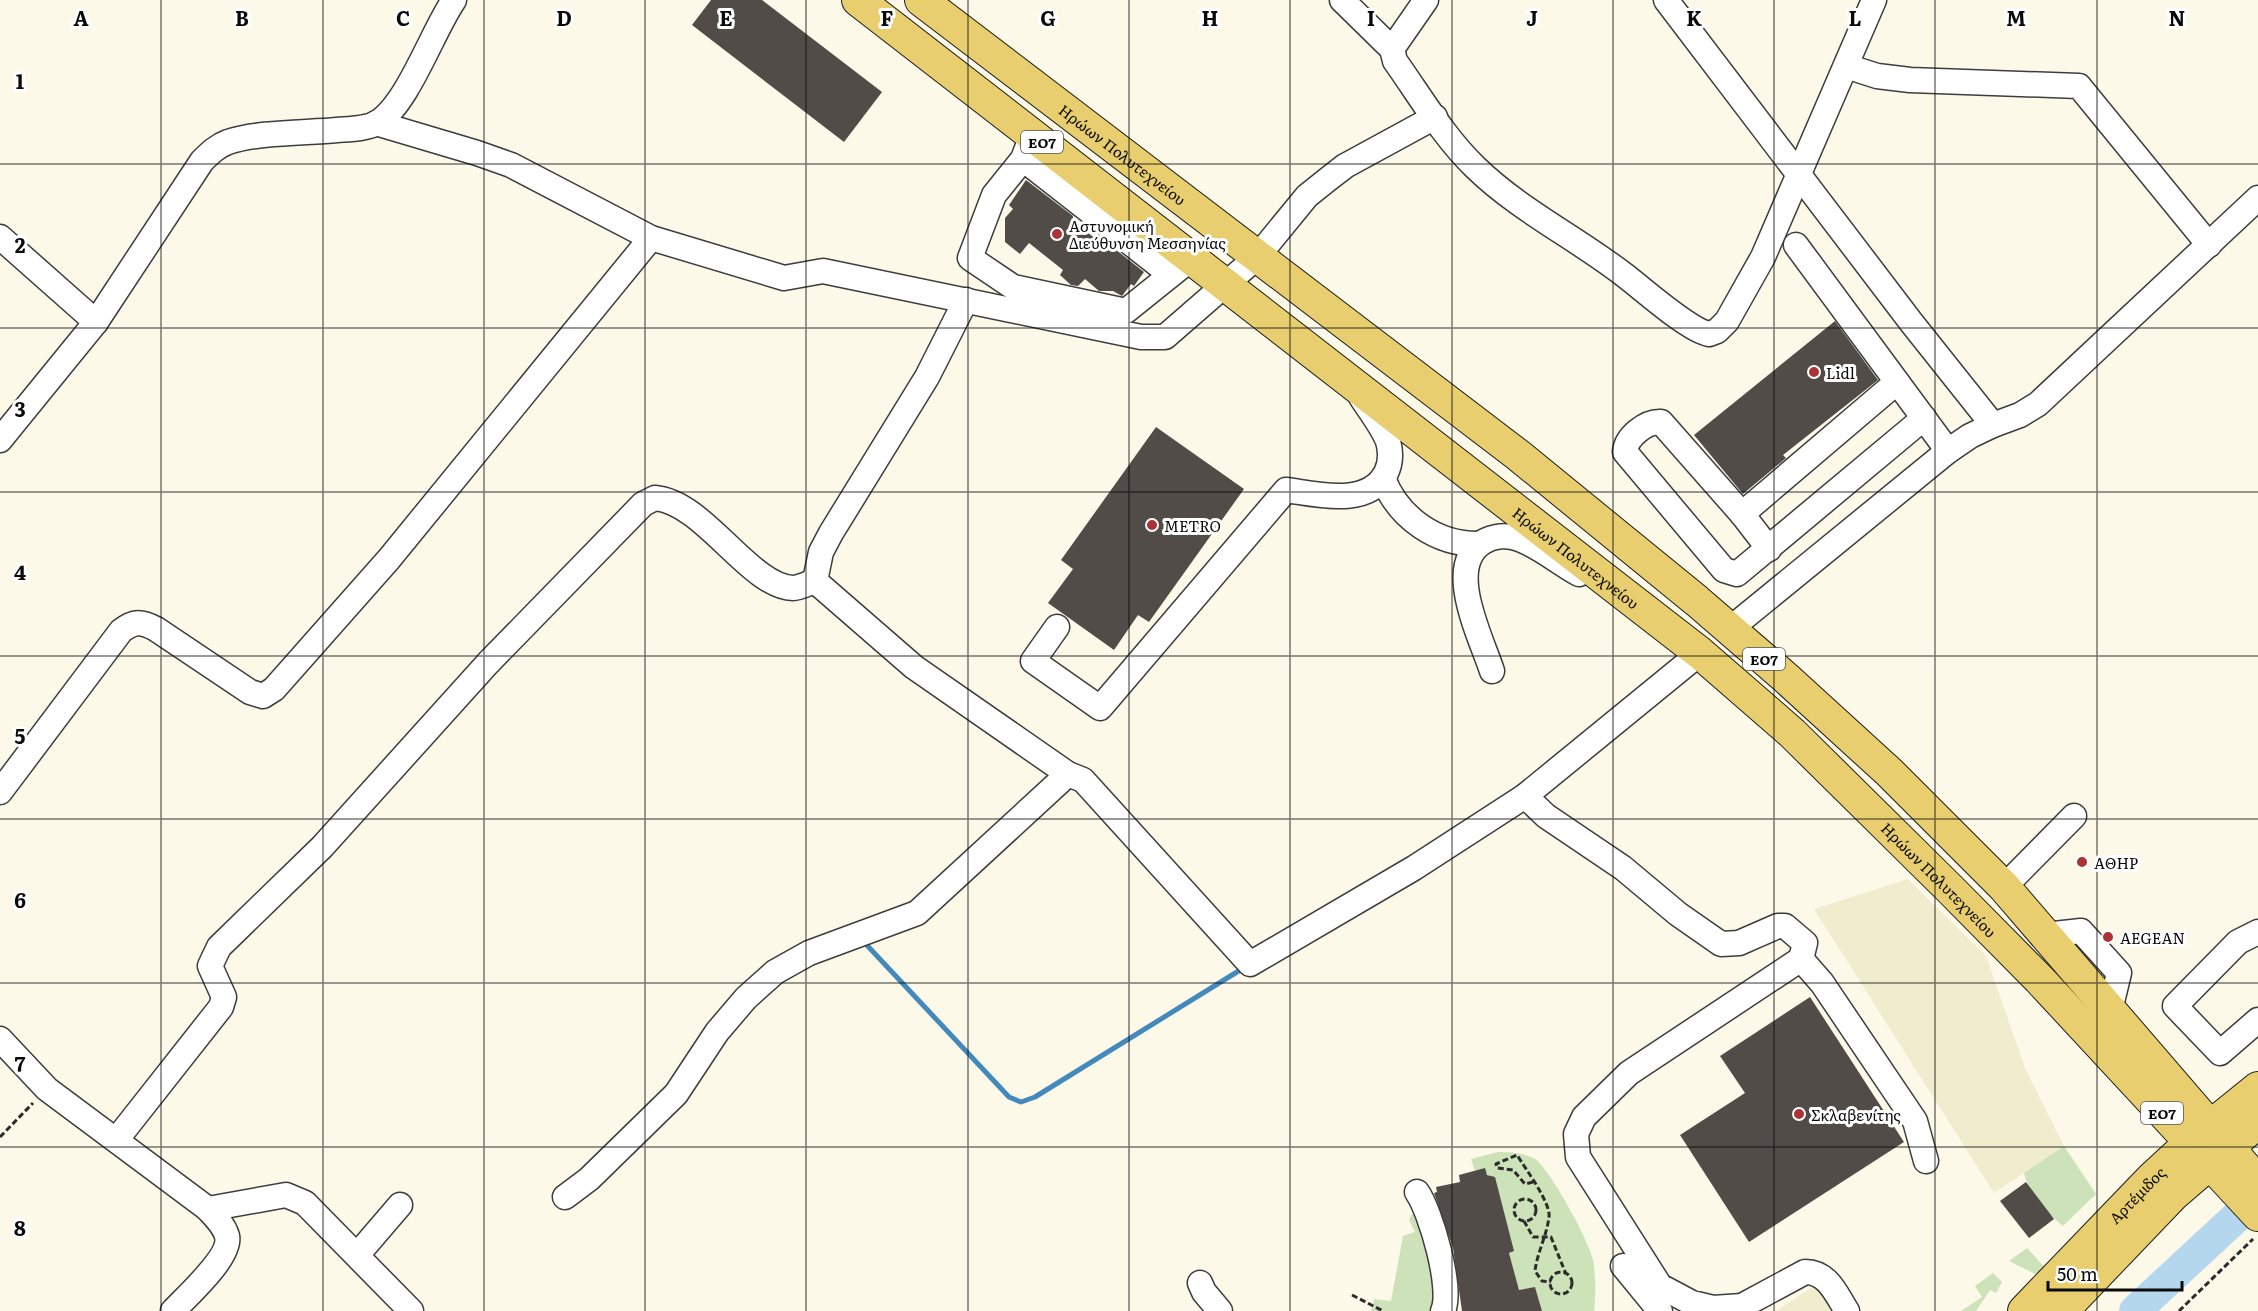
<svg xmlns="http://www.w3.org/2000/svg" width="2258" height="1311" viewBox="0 0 2258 1311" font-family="Literata,serif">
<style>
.farmland{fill:#efedcd}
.green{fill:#cde2b8}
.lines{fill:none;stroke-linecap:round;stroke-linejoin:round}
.stream{stroke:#4489bc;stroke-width:5}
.river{stroke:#b4d7ee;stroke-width:32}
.building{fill:#514c48}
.minor-casing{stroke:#3d3d3d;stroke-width:27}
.major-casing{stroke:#1b1b1b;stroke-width:34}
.path{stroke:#2c2c2c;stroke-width:3;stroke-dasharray:6 3;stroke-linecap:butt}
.minor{stroke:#fff;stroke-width:24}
.major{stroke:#e8ce6e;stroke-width:32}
.grid{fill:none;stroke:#0a0a0a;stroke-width:1.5;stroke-opacity:0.55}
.poi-dot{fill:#a93336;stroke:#fff;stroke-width:2}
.labels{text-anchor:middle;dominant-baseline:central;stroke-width:6;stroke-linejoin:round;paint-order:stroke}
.shield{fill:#fff;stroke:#545454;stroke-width:1.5}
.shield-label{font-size:14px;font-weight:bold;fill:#0a0a0a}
.street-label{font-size:15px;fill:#0a0a0a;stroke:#fff}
.poi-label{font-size:15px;fill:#0a0a0a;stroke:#fff;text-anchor:start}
.grid-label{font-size:20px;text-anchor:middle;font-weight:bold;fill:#0a0a0a;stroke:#fff;stroke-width:6;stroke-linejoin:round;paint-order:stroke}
</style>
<rect width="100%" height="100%" fill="#fcf9e9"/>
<g class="farmland">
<path d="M1908,879L1986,956L2025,1068L2064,1146L1994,1193L1814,909Z"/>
<path d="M1815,1285L1840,1311H1776Z"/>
</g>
<g class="green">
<path d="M2064,1146L2096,1194L2063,1226C2048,1214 2028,1192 2024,1173Z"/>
<path d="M1498,1152C1509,1152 1525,1153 1535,1159C1550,1169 1589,1241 1593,1260C1596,1277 1596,1294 1594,1311H1542L1535,1287L1519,1290L1509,1253L1513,1251L1490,1175L1475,1171L1471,1159Z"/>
<path d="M1412,1214L1416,1215L1438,1277L1434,1311H1371L1374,1299L1391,1301L1403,1236L1415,1232L1409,1220Z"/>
<path d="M2027,1248L2048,1271L2037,1275L2009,1261Z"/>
<path d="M1993,1273L2002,1282L1996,1293L1990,1290L1976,1311H1961L1982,1297L1975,1286Z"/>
</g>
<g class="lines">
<path class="stream" d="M863,941L1009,1097L1021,1102L1035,1097L1245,967"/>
<path class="river" d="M2135,1311L2258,1197"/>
</g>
<g class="building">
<path d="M711,0H762L882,92L844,142L692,25Z"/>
<path d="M1026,180L1073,216V221L1092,236L1106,246L1110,245L1144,272L1134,286L1131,284L1122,296L1113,291H1099L1085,279L1078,286L1071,285L1060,275L1063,270L1029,243L1020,254L1005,242V218L1013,209L1009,205Z"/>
<path d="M1835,321L1878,380L1783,455L1786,458L1743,494L1694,435Z"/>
<path d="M1156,427L1244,489L1149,622L1138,615L1114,650L1048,603L1073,569L1061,560Z"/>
<path d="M1810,997L1904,1142L1749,1242L1680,1135L1745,1093L1720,1056Z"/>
<path d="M1485,1168L1487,1175L1495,1177L1514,1251L1509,1253L1519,1290L1535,1287L1542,1311H1462L1453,1248L1434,1193L1437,1192L1436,1187L1460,1182L1459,1175Z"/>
<path d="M2026,1182L2054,1219L2029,1238L2000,1201Z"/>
</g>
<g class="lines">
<defs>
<g id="minor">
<path d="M1342,0L1392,49L1395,61C1420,96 1443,136 1475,167C1519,210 1575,237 1623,274C1642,288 1688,330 1709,334L1717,331L1727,321L1763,257L1874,0"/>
<path d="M1666,0L1911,322L1993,425L2020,415L2038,404L2258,198"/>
<path d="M1392,49L1426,0"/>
<path d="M1846,66L1877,76L1910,80L2079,86L2209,245"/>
<path d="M376,123L477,153L511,165L651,238L784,278L823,271L1141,337H1165L1257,257L1307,196L1327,180L1345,166L1435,117"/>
<path d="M1032,135L1023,159L994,195L970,258L1013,287L1126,311L1192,258"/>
<path d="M1023,159L1170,274"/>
<path d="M0,237L96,322"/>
<path d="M1796,245L1948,451"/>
<path d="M966,300L927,377L831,533L821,552L815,581L914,667L1068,774L1083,780L1250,964L1414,868L1525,796L1700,653"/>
<path d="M1897,382L1742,514L1661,422C1646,421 1626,437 1625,452L1724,570L1737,574L1924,418"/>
<path d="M0,440L96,322L202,161C210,153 217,146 228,142C259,132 304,133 337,130C349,129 366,129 377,123C408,104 432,32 454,0"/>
<path d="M1383,478C1398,518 1437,545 1480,544"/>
<path d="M1742,514L1769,549"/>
<path d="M1057,627L1033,661L1100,708L1286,490C1316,494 1368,508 1386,473C1391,463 1391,452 1388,441C1382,426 1370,411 1361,397"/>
<path d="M1730,629L1948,451L1970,436L1993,425"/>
<path d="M1492,671C1481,637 1444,566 1483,542C1493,536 1507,534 1519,539C1539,546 1559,563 1579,574"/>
<path d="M0,792L121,631C134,621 141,621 156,629L250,692L263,696L274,689L389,559L651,238"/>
<path d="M1525,796L1546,816L1623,868L1678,914L1721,944L1739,943L1778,926H1785L1805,943L1801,959"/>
<path d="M2004,887L2074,816"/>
<path d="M2258,932L2238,942L2175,1006L2220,1053L2258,1020"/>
<path d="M2045,935L2081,931L2119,973L2110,1010"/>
<path d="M0,1039L47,1089L208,1209L286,1195L305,1203L411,1311"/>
<path d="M117,1139L221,1007L224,997L210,966L219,947L322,847L488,663L643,504L655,498C704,502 750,587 793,588C799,588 809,583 815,581"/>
<path d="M1417,1192C1431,1212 1453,1289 1443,1311"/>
<path d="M565,1197L589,1179L676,1094L717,1032L746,998L775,972L809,953L917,913L1068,774"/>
<path d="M358,1254L400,1205"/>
<path d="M1623,1266L1660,1311"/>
<path d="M1200,1283L1204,1292L1220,1311"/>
<path d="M173,1311C187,1296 232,1256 227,1236C224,1225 215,1217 208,1209"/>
<path d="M1847,1311C1836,1294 1828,1272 1805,1272L1742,1306L1713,1308L1692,1303L1660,1286L1578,1157L1576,1134L1584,1117L1629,1073L1801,959L1822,983L1915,1121L1926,1161"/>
</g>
<g id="major">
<path id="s1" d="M858,0L1700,653L1792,733L1951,890L2039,979L2258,1215"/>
<path id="s2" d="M921,0L1518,455L1697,601L1786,678L1889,772L2004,887L2258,1182"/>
<path id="s3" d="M2024,1311L2151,1179L2190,1143L2258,1088"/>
<path d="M2062,1311L2174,1194L2258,1122"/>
</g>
</defs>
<use href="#minor" class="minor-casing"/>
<use href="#major" class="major-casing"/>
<g class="path">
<path d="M0,1137L33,1103"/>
<path d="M1533,1182L1525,1184L1513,1170L1497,1168L1496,1164L1517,1155C1525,1168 1551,1203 1549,1217C1547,1235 1537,1253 1535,1271L1542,1281L1551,1282"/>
<circle cx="1525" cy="1210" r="11"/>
<path d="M1524,1221L1533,1237H1551L1566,1274"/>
<circle cx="1561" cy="1283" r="11"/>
<path d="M1352,1295L1383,1311"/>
<path d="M2179,1311L2253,1239"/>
</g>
<use href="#minor" class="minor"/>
<use href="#major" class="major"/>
</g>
<path class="grid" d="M161,0V1311M323,0V1311M484,0V1311M645,0V1311M806,0V1311M968,0V1311M1129,0V1311M1290,0V1311M1452,0V1311M1613,0V1311M1774,0V1311M1935,0V1311M2097,0V1311M0,164H2258M0,328H2258M0,492H2258M0,656H2258M0,819H2258M0,983H2258M0,1147H2258"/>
<g class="poi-dot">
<circle cx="1057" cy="234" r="6"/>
<circle cx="1814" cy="372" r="6"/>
<circle cx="1152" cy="525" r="6"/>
<circle cx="2082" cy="862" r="6"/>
<circle cx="2108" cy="937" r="6"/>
<circle cx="1799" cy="1114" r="6"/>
</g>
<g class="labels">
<g class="shield">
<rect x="1021" y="131" width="42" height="22" rx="4.5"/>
<rect x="1743" y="648" width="42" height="22" rx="4.5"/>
<rect x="2141" y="1102" width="42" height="22" rx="4.5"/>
</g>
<g class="shield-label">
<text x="1042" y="142">ΕΟ7</text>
<text x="1764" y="659">ΕΟ7</text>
<text x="2162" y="1113">ΕΟ7</text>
</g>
<g class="street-label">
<text stroke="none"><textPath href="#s2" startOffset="254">Ηρώων Πολυτεχνείου</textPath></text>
<text stroke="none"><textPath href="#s1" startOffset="909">Ηρώων Πολυτεχνείου</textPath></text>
<text stroke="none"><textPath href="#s1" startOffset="1395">Ηρώων Πολυτεχνείου</textPath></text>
<text stroke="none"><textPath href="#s3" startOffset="162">Αρτέμιδος</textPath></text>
</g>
<g class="poi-label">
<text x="1069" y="225">Αστυνομική<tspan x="1069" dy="17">Διεύθυνση Μεσσηνίας</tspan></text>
<text x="1826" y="372">Lidl</text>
<text x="1164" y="525">METRO</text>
<text x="2094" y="862">ΑΘΗΡ</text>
<text x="2120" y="937">AEGEAN</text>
<text x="1811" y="1114">Σκλαβενίτης</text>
</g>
</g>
<g class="grid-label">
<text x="81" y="26">A</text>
<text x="242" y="26">B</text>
<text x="403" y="26">C</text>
<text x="564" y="26">D</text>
<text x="726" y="26">E</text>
<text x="887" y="26">F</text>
<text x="1048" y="26">G</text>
<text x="1210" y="26">H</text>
<text x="1371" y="26">I</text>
<text x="1532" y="26">J</text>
<text x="1694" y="26">K</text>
<text x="1855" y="26">L</text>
<text x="2016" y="26">M</text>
<text x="2177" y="26">N</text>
<text x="20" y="89">1</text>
<text x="20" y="253">2</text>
<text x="20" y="417">3</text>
<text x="20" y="580">4</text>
<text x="20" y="744">5</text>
<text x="20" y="908">6</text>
<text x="20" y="1072">7</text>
<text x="20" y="1236">8</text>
</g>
<path d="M2048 1281v9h134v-9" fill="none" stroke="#0a0a0a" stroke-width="3"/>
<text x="2057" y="1281" font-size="18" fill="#0a0a0a" stroke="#ffffff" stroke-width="4.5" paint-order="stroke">50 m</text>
</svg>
